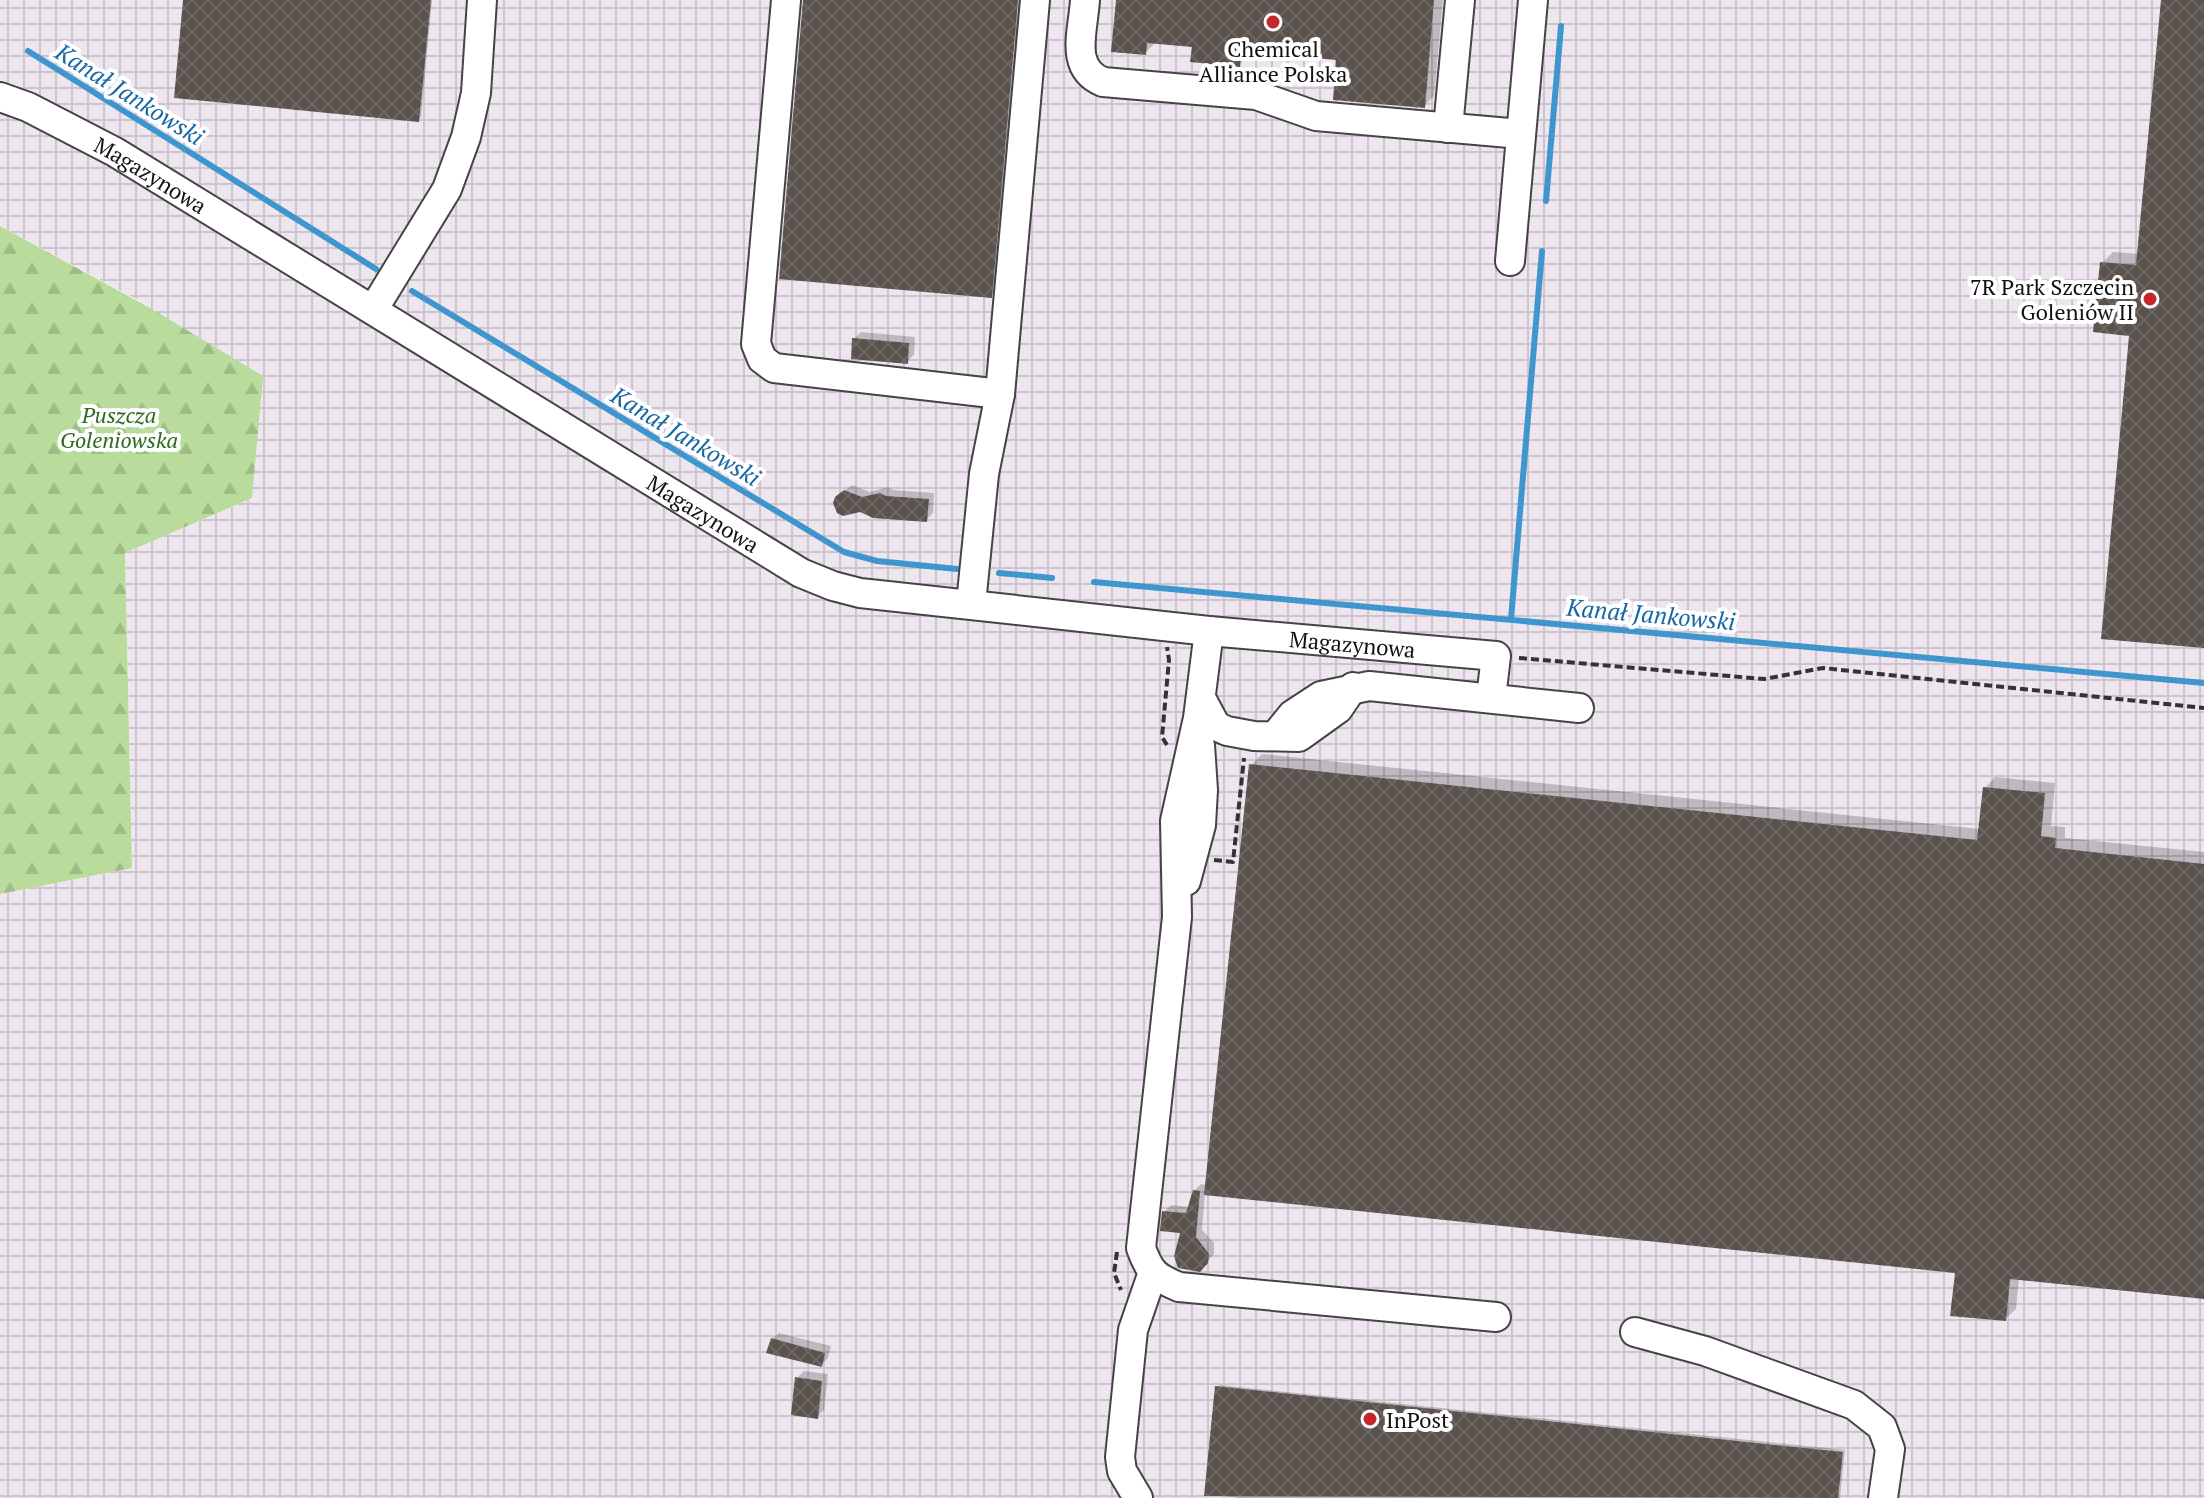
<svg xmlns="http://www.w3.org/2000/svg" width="2204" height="1498" viewBox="0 0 2204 1498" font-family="'PT Serif',serif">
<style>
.industrial{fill:url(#industrial-grid)}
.forest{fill:url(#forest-firs)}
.shadow{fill:#0003}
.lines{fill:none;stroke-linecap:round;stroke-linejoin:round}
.stream{stroke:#3f96cf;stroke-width:6}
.building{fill:url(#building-cross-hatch)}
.minor-casing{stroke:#444;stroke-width:32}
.path{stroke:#333;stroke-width:4;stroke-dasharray:8 4;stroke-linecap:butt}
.minor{stroke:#fff;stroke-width:28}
.poi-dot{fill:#c4262e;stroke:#fff;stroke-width:3}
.labels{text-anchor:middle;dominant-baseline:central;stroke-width:8;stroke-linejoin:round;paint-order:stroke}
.poi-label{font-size:22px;fill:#111;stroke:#fff}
.street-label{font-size:22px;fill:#111;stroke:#fff}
.park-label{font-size:22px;font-style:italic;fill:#2f6b1f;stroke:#fff}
.water-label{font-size:24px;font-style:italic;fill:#1768a6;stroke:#fff}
</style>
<defs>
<pattern id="industrial-grid" width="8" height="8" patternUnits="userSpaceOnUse" patternTransform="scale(2)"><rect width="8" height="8" fill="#eee6ef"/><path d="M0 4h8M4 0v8" fill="none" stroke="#cbc4cc"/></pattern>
<pattern id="forest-firs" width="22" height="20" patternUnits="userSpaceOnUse" patternTransform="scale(2)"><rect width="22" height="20" fill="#b9dc9c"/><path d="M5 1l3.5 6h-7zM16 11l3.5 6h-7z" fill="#9ebc85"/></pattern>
<pattern id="building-cross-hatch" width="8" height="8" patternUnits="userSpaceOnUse" patternTransform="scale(2)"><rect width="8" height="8" fill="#5a524d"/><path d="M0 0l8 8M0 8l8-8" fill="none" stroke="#6d6662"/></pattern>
</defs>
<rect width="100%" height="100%" fill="#fffdf5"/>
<path class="industrial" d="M0,0H2204V1498H0V894L132,868L125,553L252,498L147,305L0,226Z"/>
<path class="forest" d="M0,226L147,306L263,376L252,498L125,553L132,868L0,894Z"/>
<g class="shadow">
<path d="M185,0H432L421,117L419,119Z"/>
<path d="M804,0H1024L998,289L991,295Z"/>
<path d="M1118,0H1443L1434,96L1424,106L1339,58L1250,50L1249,54L1239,65L1194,45L1156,42L1145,53Z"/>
<path d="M2163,0H2204V646L2131,334L2102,263L2113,252L2139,254Z"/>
<path d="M861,332L915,337L914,355L907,361L854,339Z"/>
<path d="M852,485L870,492L888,487L893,490L934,493L933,513L926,520L844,491Z"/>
<path d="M1262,754L1980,829L1985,788L1995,777L2055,783L2051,826L2065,827V838L2204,852V1297L2019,1278L2016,1309L2005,1319L1957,1272L1205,1193L1202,1230L1214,1243V1254L1199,1270L1182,1231L1164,1212L1171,1205L1190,1207L1194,1191L1201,1184L1207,1185L1251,765Z"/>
<path d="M779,1333L831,1346L828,1358L821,1365L772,1339Z"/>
<path d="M804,1371L828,1374L824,1410L817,1417L797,1378Z"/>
<path d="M1220,1385L1845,1450L1840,1498H1239L1206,1494L1217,1387Z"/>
</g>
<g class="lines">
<g class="stream">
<path d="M28,51L376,269"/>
<path d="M1546,201L1561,26"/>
<path d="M412,291L844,552L877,561L957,569"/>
<path d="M999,573L1052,578"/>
<path d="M1094,582L2204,683"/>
<path d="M1511,619L1542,251"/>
</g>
</g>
<g class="building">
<path d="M183,0H431L419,122L174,98Z"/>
<path d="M803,0H1018L992,298L779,279Z"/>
<path d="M1116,0H1434L1425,108L1333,100L1336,60L1241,51L1240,67L1190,62L1192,47L1147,43L1146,55L1111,52Z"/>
<path d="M2161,0H2204V648L2101,639L2129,336L2093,332L2100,262L2136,265Z"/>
<path d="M852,338L909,343L908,364L851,359Z"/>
<path d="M844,490L862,497L880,493L886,496L929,499L927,522L873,518L860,512L843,516L837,513L833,503L835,497Z"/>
<path d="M1249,764L1977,840L1983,787L2045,793L2041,836L2056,838L2055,848L2204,864V1299L2010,1279L2006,1321L1950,1316L1955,1273L1204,1195Z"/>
<path d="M1193,1190L1200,1191L1196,1237L1209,1254L1208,1263L1200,1272L1178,1268L1174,1256L1180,1233L1160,1231L1162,1211L1186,1213Z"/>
<path d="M771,1338L825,1353L822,1367L766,1353Z"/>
<path d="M795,1377L822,1381L818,1419L791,1415Z"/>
<path d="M1215,1386L1843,1452L1838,1498L1204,1496Z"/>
</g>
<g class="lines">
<defs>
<g id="minor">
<path d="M786,0L756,344L762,359L774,368L1000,394L1035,0"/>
<path d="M1085,0C1083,32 1069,68 1103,82L1256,95L1316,116L1521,134"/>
<path id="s1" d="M0,97L28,107L115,152L801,573L833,586L860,593L1209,631L1496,656L1491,698"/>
<path d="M1448,128L1460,0"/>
<path d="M1510,261L1533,0"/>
<path d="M373,310L447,189L466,137L476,93L482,0"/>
<path d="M971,604L984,474L1000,394"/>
<path d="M1209,631L1198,718L1175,821L1177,917L1141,1248C1150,1273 1155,1277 1179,1287L1496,1317"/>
<path d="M1201,698L1216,726L1227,731L1254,736L1299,737L1338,709L1353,687"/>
<path d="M1275,736L1292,715L1321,696L1369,686L1579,708"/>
<path d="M1186,881L1201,825L1203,790L1200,745"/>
<path d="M1635,1332L1705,1351L1854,1405L1882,1427L1890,1449L1883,1498"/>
<path d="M1138,1498L1122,1471L1120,1457L1133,1330L1153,1272"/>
</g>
</defs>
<use href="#minor" class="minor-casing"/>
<g class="path">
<path d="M1519,658L1764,679L1823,668L2204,708"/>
<path d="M1167,745L1162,737L1169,660L1167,647"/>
<path d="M1214,860L1233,862L1244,758"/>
<path d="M1117,1252L1114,1273L1121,1290"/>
</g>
<use href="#minor" class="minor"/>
</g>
<g class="poi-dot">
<circle cx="1273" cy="22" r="8"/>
<circle cx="2150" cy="299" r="8"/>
<circle cx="1370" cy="1419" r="8"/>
</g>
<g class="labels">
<g class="poi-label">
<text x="1273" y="48">Chemical<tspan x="1273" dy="25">Alliance Polska</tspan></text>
<text x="2134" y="286" text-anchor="end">7R Park Szczecin<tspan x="2134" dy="25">Goleniów II</tspan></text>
<text x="1386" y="1419" text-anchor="start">InPost</text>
</g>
<g class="street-label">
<text stroke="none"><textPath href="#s1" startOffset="170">Magazynowa</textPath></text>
<text stroke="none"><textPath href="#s1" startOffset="818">Magazynowa</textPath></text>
<text stroke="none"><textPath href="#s1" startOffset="1490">Magazynowa</textPath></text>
</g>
<g class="park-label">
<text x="119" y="414">Puszcza<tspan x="119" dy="25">Goleniowska</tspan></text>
</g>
<g class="water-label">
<text transform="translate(130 94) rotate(32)">Kanał Jankowski</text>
<text transform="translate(686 436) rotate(31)">Kanał Jankowski</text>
<text transform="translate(1651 614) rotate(5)">Kanał Jankowski</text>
</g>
</g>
</svg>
